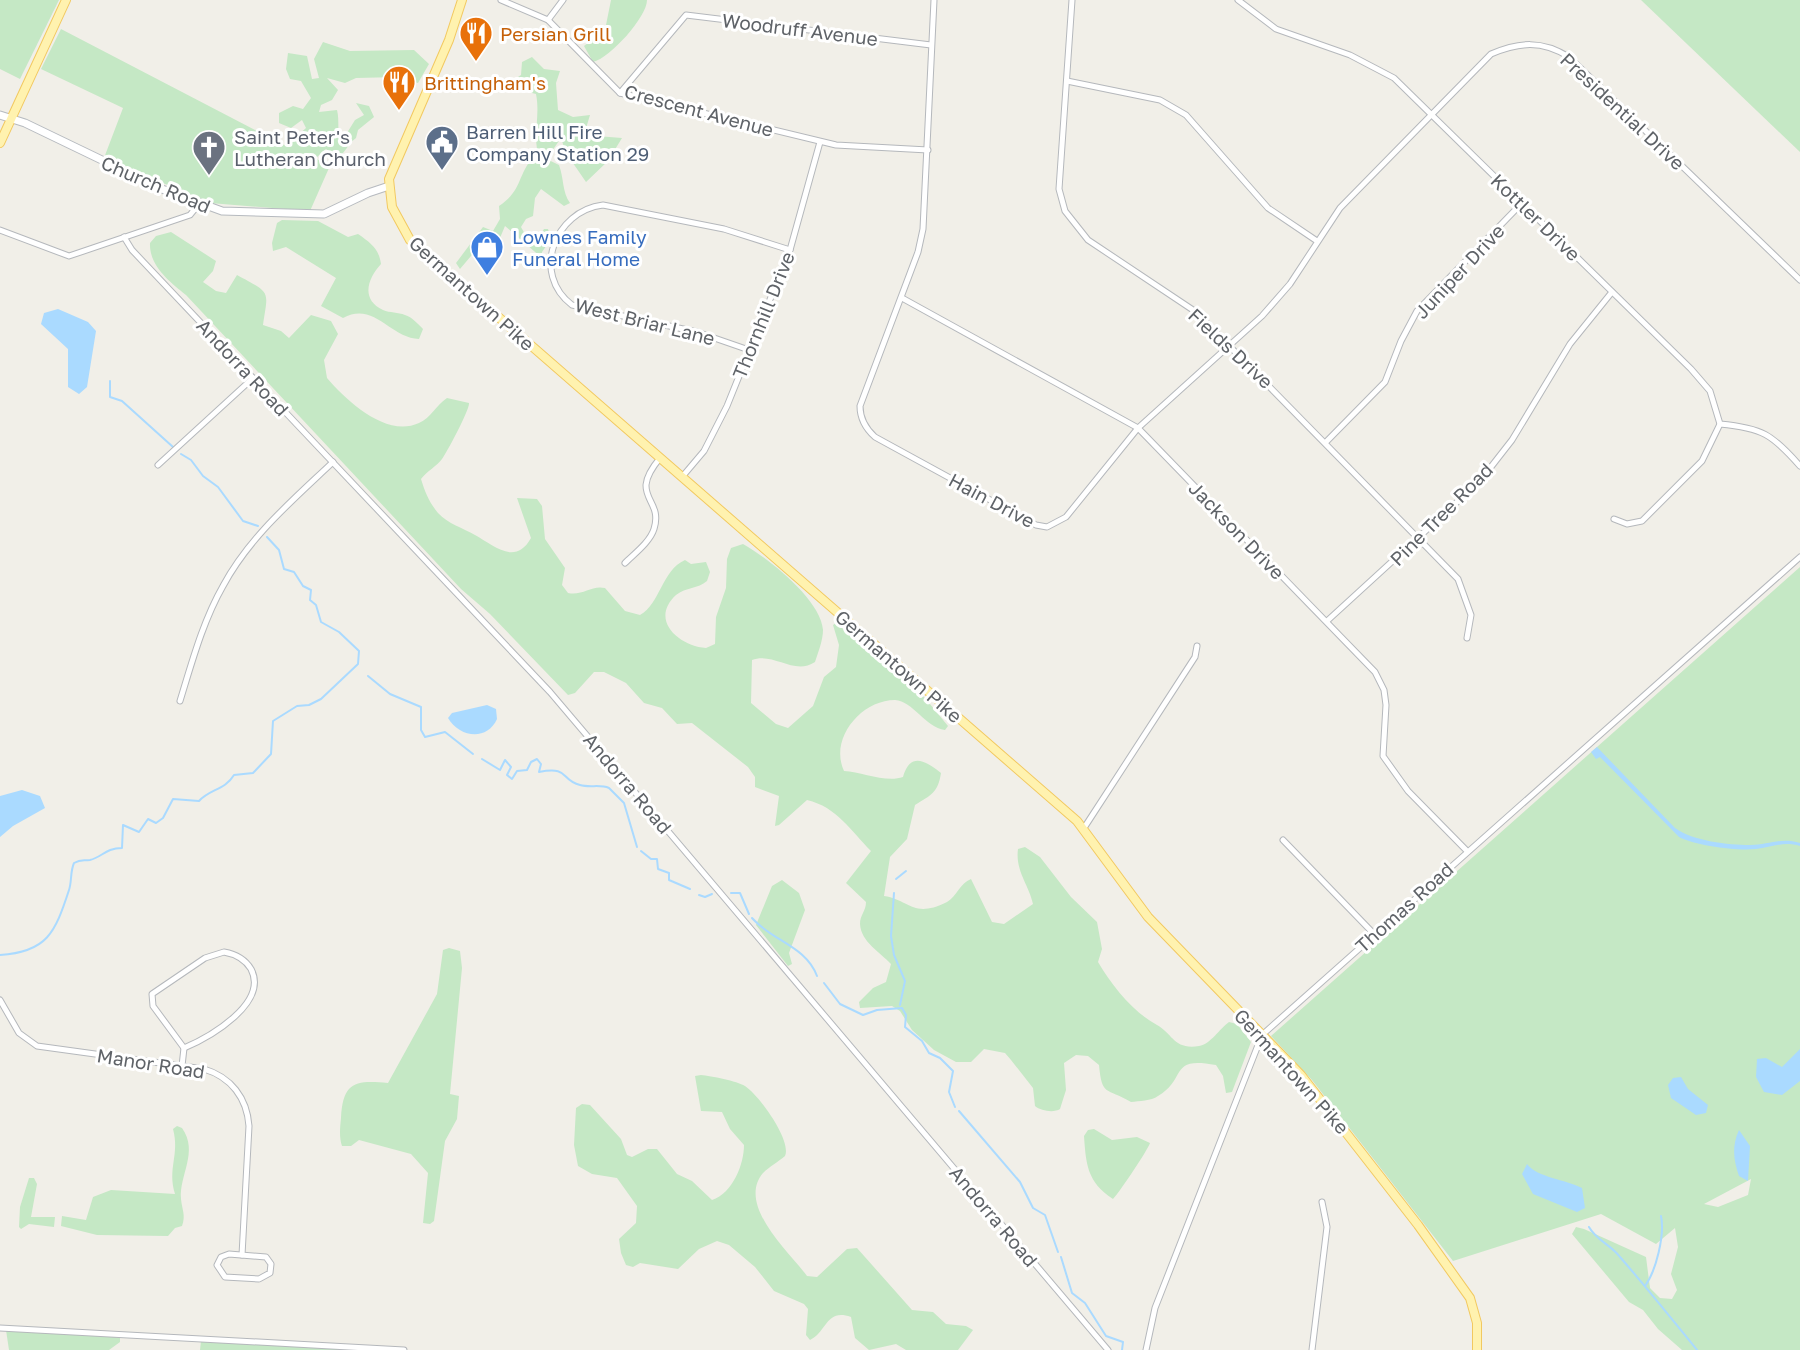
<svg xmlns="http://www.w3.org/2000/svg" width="1800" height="1350" viewBox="0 0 1800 1350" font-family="'Golos Text',sans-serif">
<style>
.green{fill:#c5e8c5;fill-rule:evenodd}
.water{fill:#aadaff}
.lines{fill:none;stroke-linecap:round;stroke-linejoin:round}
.stream{stroke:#aadaff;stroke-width:2}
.street-casing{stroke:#b5b8bc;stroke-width:7}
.secondary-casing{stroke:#b6babf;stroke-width:9}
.primary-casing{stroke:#f2c960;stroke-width:10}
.street{stroke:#fff;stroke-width:5}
.secondary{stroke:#fff;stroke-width:7}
.primary{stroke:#fff2af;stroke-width:8}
.labels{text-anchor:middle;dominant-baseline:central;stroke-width:6;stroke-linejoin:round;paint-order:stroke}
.street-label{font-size:19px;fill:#5f6368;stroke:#fff}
.food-label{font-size:19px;fill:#c56008;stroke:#fff;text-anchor:start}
.service-label{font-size:19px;fill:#4e5e75;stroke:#fff;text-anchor:start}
.worship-label{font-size:19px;fill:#5b616d;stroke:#fff;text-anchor:start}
.shop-label{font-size:19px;fill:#366cbe;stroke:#fff;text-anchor:start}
</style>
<rect width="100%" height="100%" fill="#f1efe8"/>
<g class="green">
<path d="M0,0H59L20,79L0,69Z"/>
<path d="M611,0H647C647,17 610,58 593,62L584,46L605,30Z"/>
<path d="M1642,0H1800V152L1641,0Z"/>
<path d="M61,29L286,146L306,128L302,120L291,128L279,123V113L293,106L303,109L311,98L301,81L290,79L286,69L288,53L307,56L312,79L319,78L314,59L323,42L350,51L414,50L429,64L418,83L398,77L356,78L345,83L327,78L338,90L332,100L321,105L319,112L337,110C340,122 336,131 342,141L355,120L364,115L356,103L369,106L374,117L358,130L356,138C348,143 345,154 337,158L326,149L316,158L329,168L310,211L210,203L104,158L123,108L41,69Z"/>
<path d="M532,57L544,69L560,71L556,83L558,110L573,117L590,115L584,135L622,138L608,161L586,182L566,153L561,138L550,154L537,149C534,130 540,114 536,94L516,89L468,88L465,81L515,79L521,75L522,62Z"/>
<path d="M536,154L559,165C564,178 562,192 570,203L564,206L541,189L535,198L533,216L526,219L521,227L526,236L537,240L544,229H548L551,239L542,252V258L505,226L497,245L482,243L460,269L456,263L483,227L493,231L500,219L499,206C524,189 516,175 536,154Z"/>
<path d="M282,220L318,221L348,237L358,234C371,243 379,249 381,264C368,278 360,299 383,310C390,313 398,312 405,315C412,317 418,324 423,329L419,339C390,338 374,301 343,318L321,306L336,278L286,247L273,251L272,243L277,223Z"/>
<path d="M171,232L216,261L213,271L203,282L216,291L226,293L237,275C272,294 268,290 263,325L281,331L289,338L311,315L331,321L338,334L324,360L327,378C347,401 386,438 419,423C431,418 436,405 447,398L469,403C470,409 447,452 442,459C437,466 427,471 421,479C425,492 429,502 438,513C448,524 463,528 475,535C492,544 515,567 531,538L517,498L537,499L542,506L545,539L565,568L562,585L568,593C583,596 591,585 605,588L625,611L640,615C660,604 662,570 685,560L691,564L706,562L710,572L707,581C698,589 686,587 676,595C649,620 679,646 706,648L715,644L716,617L726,588L727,559L731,548L743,544C768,558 821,600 823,630C823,640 818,653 815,662C794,676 774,652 752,660L751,703L776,724L788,728L813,706L824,677L836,667L839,645L833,625L836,623L925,698L948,726L945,730C925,727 913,701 895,700C861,700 829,739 844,771C862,772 886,783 903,777C910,752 925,760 941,773C938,793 931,795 915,805L907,839L890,857L884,896C910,900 913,919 947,902C957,896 960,883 971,879L992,922L1004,924L1033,904C1029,885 1015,871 1018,849L1025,847L1040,857L1071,897L1097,922L1102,949L1098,962C1113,987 1133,1012 1157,1025C1173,1034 1174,1050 1199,1046C1211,1044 1219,1029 1229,1022L1237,1024L1251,1042L1232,1092L1226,1093L1223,1076L1216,1065C1168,1056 1188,1078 1158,1096C1151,1101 1139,1101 1131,1102C1106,1087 1102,1097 1099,1065L1088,1056L1076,1055L1064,1063L1066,1090L1060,1109C1054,1113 1041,1111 1035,1106L1033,1088L1011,1060L1005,1053L984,1049L971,1062H956L934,1050L912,1030L900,1011L892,1006L860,1008L859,1002L873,988L886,982L891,964C880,952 861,942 860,924C860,915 866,911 866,902L846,883L871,851C851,831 837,807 807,800L779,825L775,826L779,796L755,787V777L748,767L692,723L677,724L662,708L644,703L626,683L604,672H594L575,693L568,695L490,614L461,589L186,295C170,282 149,266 150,243L156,236Z"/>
<path d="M1800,567V1350H1682L1658,1329L1643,1310L1629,1302L1572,1234L1576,1227L1584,1229L1646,1257L1650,1288L1660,1298L1672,1299L1677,1290L1671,1274L1678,1247L1675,1228L1656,1244L1601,1214L1453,1261L1312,1080L1271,1036ZM1751,1179L1748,1195L1718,1207L1704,1204Z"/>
<path d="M782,880L799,893L805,910L789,953L792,964L788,966L756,925L772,886Z"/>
<path d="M449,948L460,951L462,968L450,1094L459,1096L457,1119L445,1141L434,1221L430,1224L423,1223L428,1173L411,1154L359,1140L351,1146H342C339,1137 340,1128 341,1118C343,1082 355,1080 388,1083L437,994L443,950Z"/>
<path d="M701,1075C711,1076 737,1081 745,1086C759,1095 792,1141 785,1156C778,1162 769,1167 763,1173C736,1205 790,1253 807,1276L817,1277L847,1249L857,1248L912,1310L933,1312L946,1324L966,1326L973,1330L958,1350H906L896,1344L869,1350L855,1338L851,1317C826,1308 827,1332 810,1340L806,1335L808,1309L804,1304L774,1291L755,1267L729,1245L717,1241L699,1249L678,1269L640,1263L633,1267L626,1265L621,1253L619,1239L636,1223L637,1206L617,1178L592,1174L578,1166L574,1145L576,1108L582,1104L590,1105L621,1139L627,1155L632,1157L648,1149H657L677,1174L692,1181L712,1200C733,1193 744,1164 744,1145L730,1129L722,1112L701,1111L695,1076Z"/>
<path d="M177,1126L182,1128C199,1152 179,1175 181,1199C182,1210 186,1215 182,1226L175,1228L168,1236L97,1235L61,1226L62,1216L86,1220L93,1197L111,1190L175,1194C167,1168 180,1155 173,1129Z"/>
<path d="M1094,1129L1112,1140L1137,1137L1150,1143C1148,1150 1116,1197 1113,1199C1087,1182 1086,1164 1084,1136L1088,1130Z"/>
<path d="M29,1178H34L37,1184L31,1217H55L54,1227L29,1224L21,1229L19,1227L20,1207Z"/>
<path d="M6,1330L109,1336L120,1338V1342L109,1350H9Z"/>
<path d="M201,1341L378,1350H200Z"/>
</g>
<g class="water">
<path d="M58,309L88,322L96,331L87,387L79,394L68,387V349L41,324L44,313Z"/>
<path d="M487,705L496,709L497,719C487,741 460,738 448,718L452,713Z"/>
<path d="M1597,747L1675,828C1693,841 1728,845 1750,845C1769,845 1781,837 1800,843V846C1784,841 1772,847 1756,849C1736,851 1697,846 1679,837L1600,757L1596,759L1591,752Z"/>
<path d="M22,790L40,796L45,808L13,826L0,837V796Z"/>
<path d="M1800,1049V1081L1782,1095L1764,1092L1756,1077L1757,1059L1766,1058L1782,1067Z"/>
<path d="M1681,1077L1688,1089L1708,1105L1706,1113L1696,1115L1671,1098L1668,1085L1673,1078Z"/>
<path d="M1739,1130L1750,1146L1748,1181L1739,1176C1733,1159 1732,1145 1739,1130Z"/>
<path d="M1527,1164C1538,1178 1565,1179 1582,1188L1585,1208L1577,1212L1533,1194L1522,1174Z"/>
</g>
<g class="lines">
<g class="stream">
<path d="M110,381V397L122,401L173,447"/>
<path d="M181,454L191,460L203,476L218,487L243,521L258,526"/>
<path d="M368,676L390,694L421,707V730L425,737L445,732L473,754"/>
<path d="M482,759L500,770L505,760L511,767L507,775L512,779L517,771L527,770L531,762L537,759L541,764L539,772C570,766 560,780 580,785C590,788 600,784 609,788L624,803L637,847"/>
<path d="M641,851L651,859H657L658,869L669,873V880L690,889"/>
<path d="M896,879L906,871"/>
<path d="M731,893H740L749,914"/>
<path d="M894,893L891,936L894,955L905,981L900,1005"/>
<path d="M699,895L705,897L712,894"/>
<path d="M752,918C772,941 806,946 817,976"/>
<path d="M0,955C47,952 55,933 69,890C72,881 70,872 74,863C81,859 83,861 90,860C102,857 106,848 122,848L123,825L139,832L148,819L156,823L163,818L173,799L199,801C210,789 225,790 234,775L253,773L271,754L273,721L297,706L309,705L321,699L358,664L359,651L339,632L321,622L316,605L310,600L311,590L303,586L294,572L284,569L279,550L267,537"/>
<path d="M824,983L840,1004L863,1015L877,1010L902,1008L906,1015L905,1027L922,1041L929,1053L940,1058L953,1071L949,1092L955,1107"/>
<path d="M959,1111L1020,1182L1033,1208L1045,1215L1058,1252"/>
<path d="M1589,1227C1596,1240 1611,1245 1620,1257C1647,1288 1671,1318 1697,1350"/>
<path d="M1061,1257L1072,1293L1085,1303L1106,1336L1123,1342L1122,1350"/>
<path d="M1645,1286C1656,1271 1665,1235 1661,1216"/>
</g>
<defs>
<g id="street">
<path d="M501,0L548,20L620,93L836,145L928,150"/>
<path d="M934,0L923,229L918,252L860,406C860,419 865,428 875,437L1036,525L1047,527L1066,517L1138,428L1262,316L1290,284L1340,208L1491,54C1519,42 1542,40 1569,57L1800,280"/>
<path d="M1072,0L1059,189L1065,211L1088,240L1196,312L1458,579L1471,615L1467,638"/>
<path d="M1238,0L1276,29L1350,55L1394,78L1691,369L1710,391L1720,424C1762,428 1772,434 1800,466"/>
<path d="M548,20L563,0"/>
<path d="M1067,81L1160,100L1186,115L1268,208L1317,241"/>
<path d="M620,93L686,15L931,45"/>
<path d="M0,230L69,256L190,215L199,204"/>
<path d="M124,237L132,250L550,692L1108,1350"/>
<path d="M902,298L1138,428L1375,672L1384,690L1386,705L1383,756L1408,791L1467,851"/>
<path d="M749,350L697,332L572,305C531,274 554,211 603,205L724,229L790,250"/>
<path d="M1326,442L1385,382L1401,341L1417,311L1522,203"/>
<path d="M158,465L253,378"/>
<path d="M682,477L704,451L727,406L790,250L820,142"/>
<path d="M1614,519L1627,524L1642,521L1702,461L1720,424"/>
<path d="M625,563C634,554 650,542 654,529C664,497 627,498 660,458"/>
<path d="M1327,621L1480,481L1512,440L1570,344L1612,292"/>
<path d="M180,701C192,662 203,621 223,586C250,536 293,500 333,462"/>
<path d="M1084,828L1195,657L1197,646"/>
<path d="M1283,840L1374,934"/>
<path d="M224,952C235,954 245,959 251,969C269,1003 210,1037 184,1048L153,1006L152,994L205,958Z"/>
<path d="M0,1000L19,1033L37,1046L204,1069C231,1077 247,1098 249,1126L242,1255"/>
<path d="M182,1066L184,1048"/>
<path d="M229,1254L266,1257L271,1264L270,1273L259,1279L225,1277L217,1265L221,1257Z"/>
<path d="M0,1328L404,1350"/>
<path d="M1146,1350L1155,1308L1262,1035L1800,557"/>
<path d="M1312,1350L1327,1227L1322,1202"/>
</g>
<path id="secondary" d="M0,115L25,123L162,189L222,211L324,214L368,193L389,186"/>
<g id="primary">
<path d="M462,0L449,40L389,179L392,207L410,240L1077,821L1148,917L1301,1075L1418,1225L1470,1298L1477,1323V1350"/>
<path d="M0,143L66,0"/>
</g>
</defs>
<use href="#street" class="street-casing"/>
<use href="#secondary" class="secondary-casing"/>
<use href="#primary" class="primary-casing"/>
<use href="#street" class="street"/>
<use href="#secondary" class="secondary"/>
<use href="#primary" class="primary"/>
</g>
<defs>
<symbol id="restaurant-pin" viewBox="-11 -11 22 30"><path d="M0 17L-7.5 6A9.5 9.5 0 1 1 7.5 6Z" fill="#e8710a" stroke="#fff"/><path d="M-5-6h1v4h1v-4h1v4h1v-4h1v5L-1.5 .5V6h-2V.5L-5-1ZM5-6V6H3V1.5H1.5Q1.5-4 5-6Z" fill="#fff"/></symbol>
<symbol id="civic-pin" viewBox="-11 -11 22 30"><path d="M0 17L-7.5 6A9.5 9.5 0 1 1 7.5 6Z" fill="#5c6f8a" stroke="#fff"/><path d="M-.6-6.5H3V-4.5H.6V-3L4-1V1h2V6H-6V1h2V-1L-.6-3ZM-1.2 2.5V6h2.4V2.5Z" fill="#fff"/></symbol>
<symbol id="church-pin" viewBox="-11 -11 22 30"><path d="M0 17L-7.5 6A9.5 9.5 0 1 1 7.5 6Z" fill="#6b7280" stroke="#fff"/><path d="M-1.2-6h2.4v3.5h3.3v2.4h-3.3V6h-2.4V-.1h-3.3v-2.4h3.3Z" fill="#fff"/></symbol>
<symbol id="shop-pin" viewBox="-11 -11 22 30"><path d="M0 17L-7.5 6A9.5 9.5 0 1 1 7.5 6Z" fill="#3f7fe0" stroke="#fff"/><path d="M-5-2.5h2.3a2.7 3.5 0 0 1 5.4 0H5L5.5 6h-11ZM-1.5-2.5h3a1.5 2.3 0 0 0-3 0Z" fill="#fff"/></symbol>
</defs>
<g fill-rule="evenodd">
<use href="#restaurant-pin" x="457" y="14" width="38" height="52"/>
<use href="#restaurant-pin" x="380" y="63" width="38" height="52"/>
<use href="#civic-pin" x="423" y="123" width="38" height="52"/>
<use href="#church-pin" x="190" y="128" width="38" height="52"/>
<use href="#shop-pin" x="468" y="228" width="38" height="52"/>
</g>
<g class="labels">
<g class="street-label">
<text transform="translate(800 29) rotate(7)">Woodruff Avenue</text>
<text transform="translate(699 110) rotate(15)">Crescent Avenue</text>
<text transform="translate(1623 111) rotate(43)">Presidential Drive</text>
<text transform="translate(156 184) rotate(23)">Church Road</text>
<text transform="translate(1536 217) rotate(44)">Kottler Drive</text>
<text transform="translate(1459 271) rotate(-47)">Juniper Drive</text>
<text transform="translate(472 293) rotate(42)">Germantown Pike</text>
<text transform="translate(763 315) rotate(-68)">Thornhill Drive</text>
<text transform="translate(645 321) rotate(14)">West Briar Lane</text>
<text transform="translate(1231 348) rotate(43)">Fields Drive</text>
<text transform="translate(243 367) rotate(47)">Andorra Road</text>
<text transform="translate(992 500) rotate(28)">Hain Drive</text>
<text transform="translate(1441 514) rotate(-45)">Pine Tree Road</text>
<text transform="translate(1237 530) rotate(46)">Jackson Drive</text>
<text transform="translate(899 666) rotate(41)">Germantown Pike</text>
<text transform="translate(628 783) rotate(50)">Andorra Road</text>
<text transform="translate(1404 907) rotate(-42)">Thomas Road</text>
<text transform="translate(151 1063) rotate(9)">Manor Road</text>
<text transform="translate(1292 1071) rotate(48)">Germantown Pike</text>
<text transform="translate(994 1216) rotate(50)">Andorra Road</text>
</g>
<g class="food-label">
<text x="500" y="33">Persian Grill</text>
<text x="424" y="82">Brittingham's</text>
</g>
<g class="service-label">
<text x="466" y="131">Barren Hill Fire<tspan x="466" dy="22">Company Station 29</tspan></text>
</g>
<g class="worship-label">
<text x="234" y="136">Saint Peter's<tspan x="234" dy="22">Lutheran Church</tspan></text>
</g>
<g class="shop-label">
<text x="512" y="236">Lownes Family<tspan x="512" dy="22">Funeral Home</tspan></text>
</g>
</g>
</svg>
